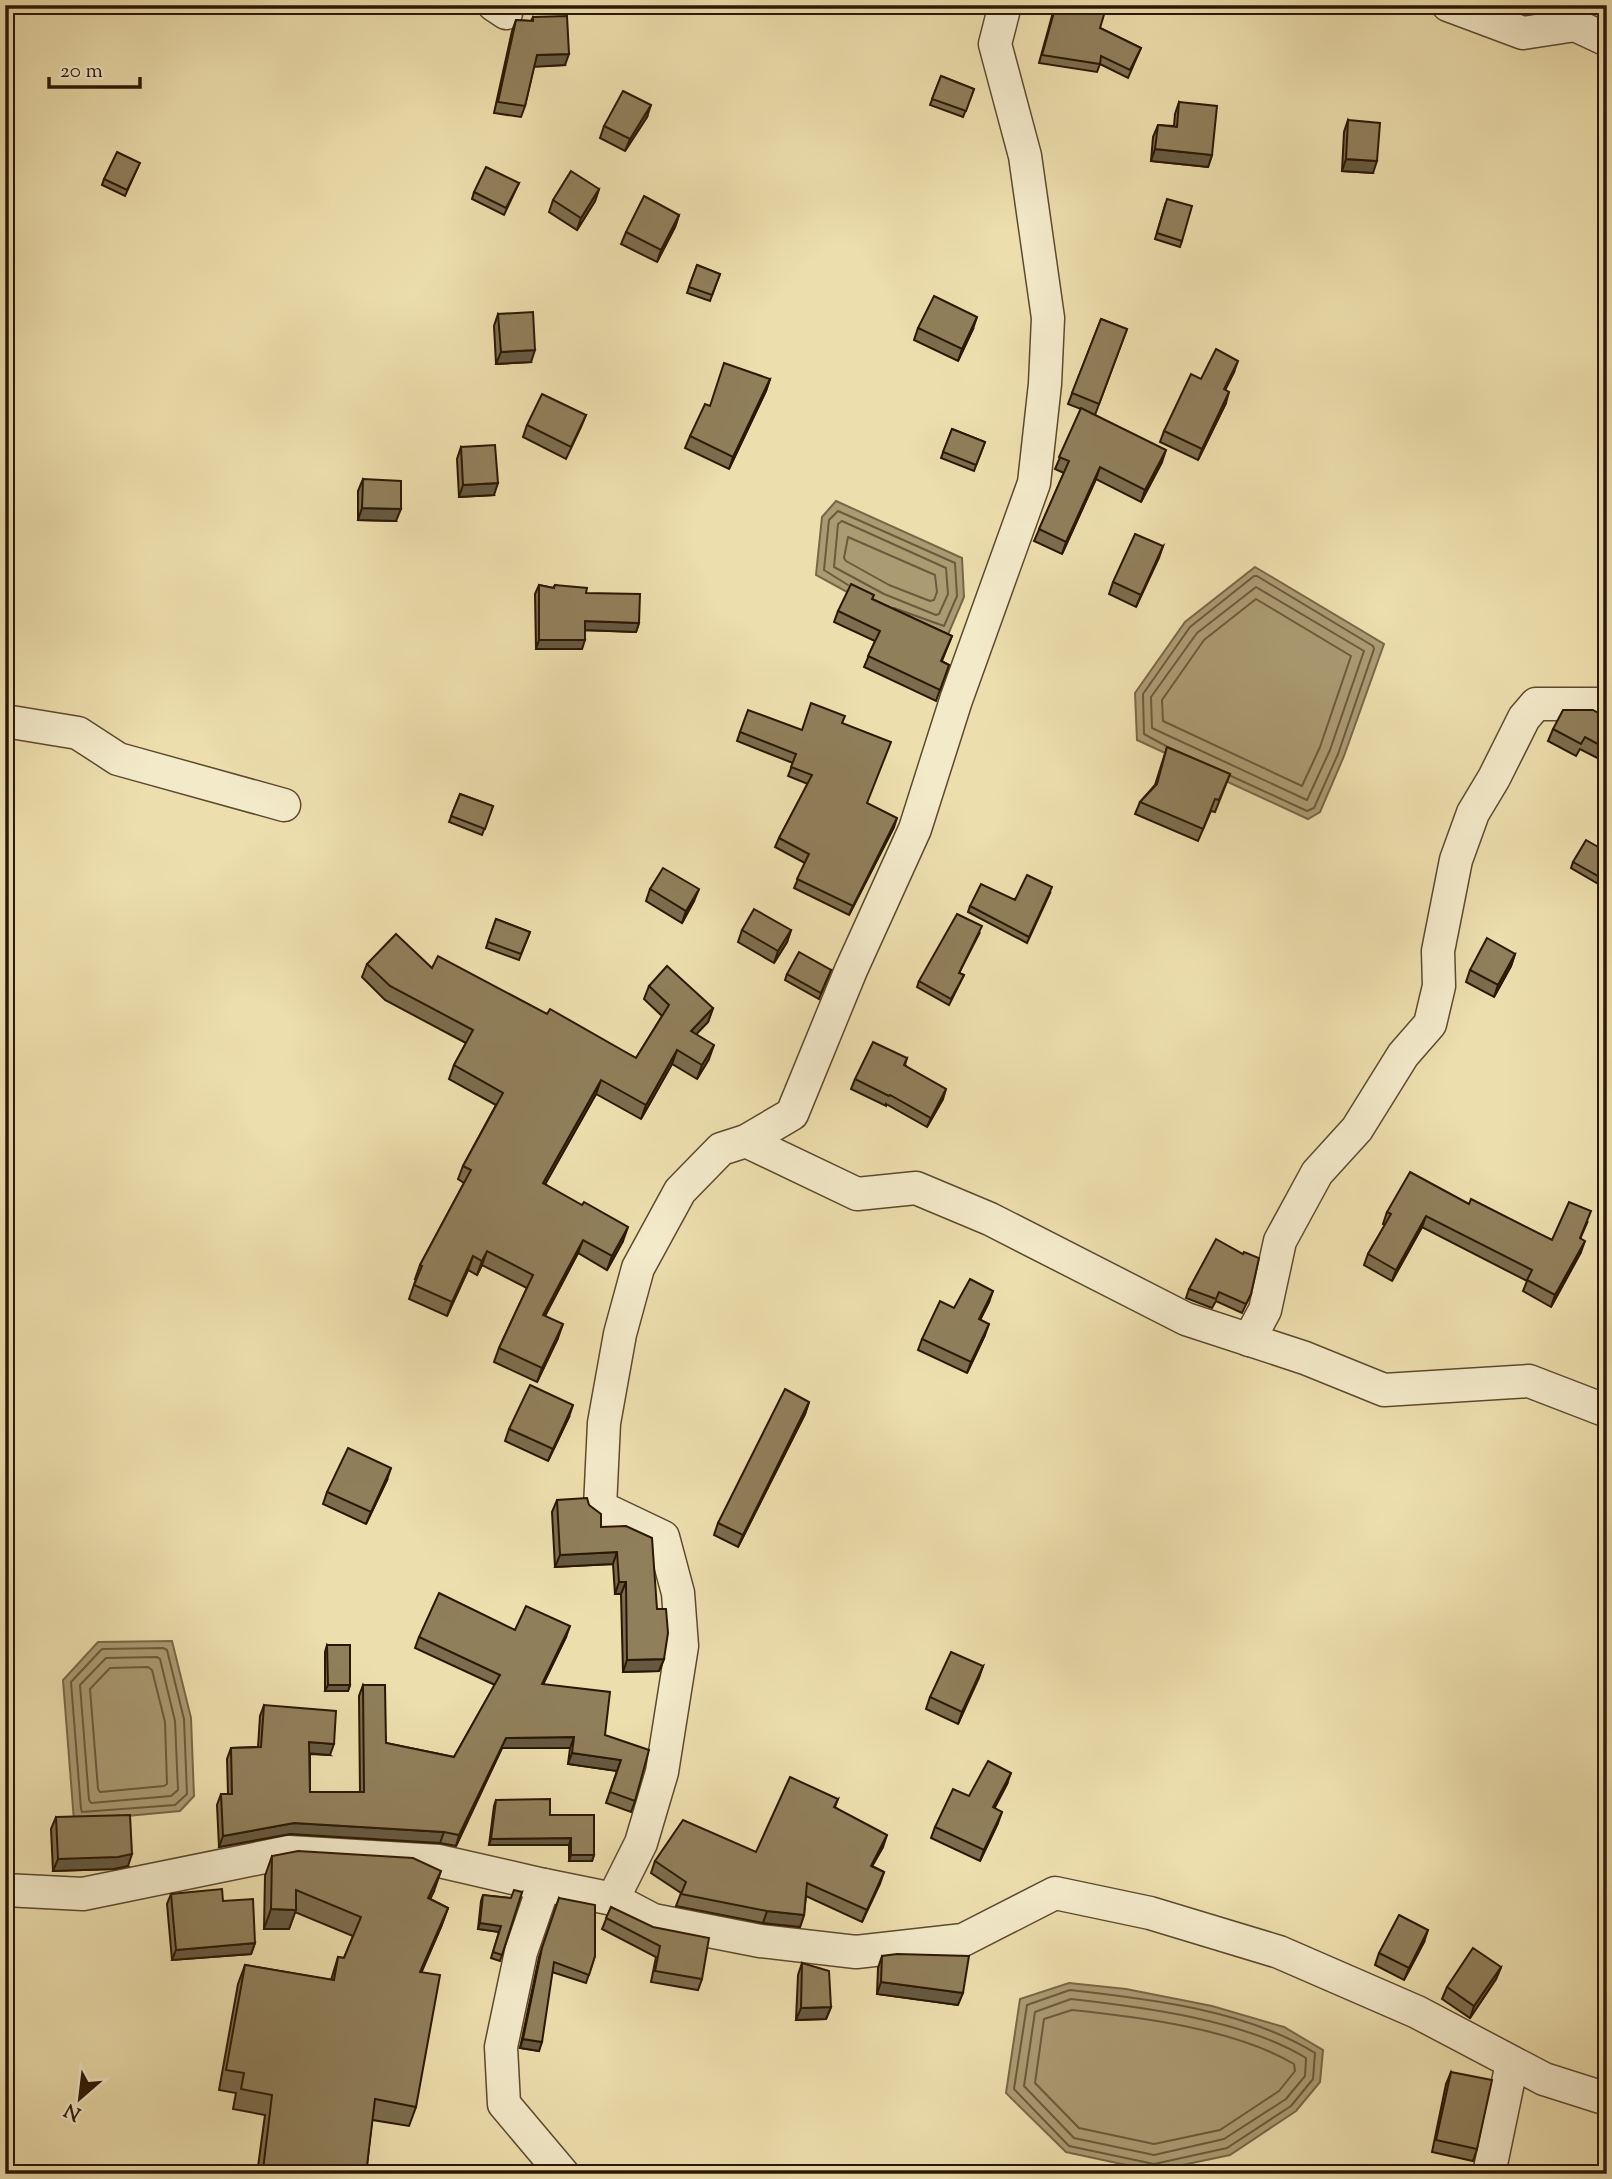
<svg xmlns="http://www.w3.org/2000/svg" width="1612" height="2179" viewBox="0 0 1612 2179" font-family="'Sorts Mill Goudy',serif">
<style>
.water{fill:#ab9b73;stroke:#786746;stroke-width:2}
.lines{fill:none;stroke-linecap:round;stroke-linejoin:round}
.shore{stroke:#6b5a3b;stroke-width:2}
.minor-casing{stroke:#5c4a2e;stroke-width:35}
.minor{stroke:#f3eaca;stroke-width:32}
.wall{fill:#7c6d4e;stroke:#2b1803;stroke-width:2}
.shaded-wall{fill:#655940;stroke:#2b1803;stroke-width:2}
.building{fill:#907f5b;stroke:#2b1803;stroke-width:2}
</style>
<rect width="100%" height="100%" fill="#eddead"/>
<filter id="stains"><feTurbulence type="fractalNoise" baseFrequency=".00286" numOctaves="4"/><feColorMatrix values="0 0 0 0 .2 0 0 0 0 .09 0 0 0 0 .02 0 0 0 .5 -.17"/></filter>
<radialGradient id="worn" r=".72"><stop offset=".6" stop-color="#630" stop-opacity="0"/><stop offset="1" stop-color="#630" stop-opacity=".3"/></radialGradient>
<g class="water">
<path d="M836,501L962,558L964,597L947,637L878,609L816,575L822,517Z"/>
<path d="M1255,567L1384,644L1344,756L1320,812L1308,819L1137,740L1135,693L1185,622Z"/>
<path d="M172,1641L191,1718L194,1796L180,1811L74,1821L63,1680L98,1642Z"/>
<path d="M1069,1983L1126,1989L1212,2006L1284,2027L1323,2050L1320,2082L1296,2111L1230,2155L1154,2171L1066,2152L1006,2093L1020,1999Z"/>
</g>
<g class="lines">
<g class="shore">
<path d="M842,521L946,568L948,594L939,614L936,615L884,594L834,567L838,524Z"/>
<path d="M848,537L935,575L937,592L934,600L930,601L889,585L846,561L844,558Z"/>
<path d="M848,585L824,570L829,520L838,511L955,563L957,596L944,626L894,608"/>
<path d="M1256,587L1364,651L1330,750L1307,800L1152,728L1151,697L1197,633Z"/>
<path d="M1256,599L1351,656L1320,747L1302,786L1163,721L1162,700L1204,640Z"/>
<path d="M1166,746L1144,734L1143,694L1190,627L1254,576H1257L1373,646L1374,649L1338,754L1314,808L1307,811L1231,776"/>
<path d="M163,1648L167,1650L184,1719L187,1794L175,1805L82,1812L81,1809L71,1682L102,1649Z"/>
<path d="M157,1657L160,1659L175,1721L178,1790L171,1796L91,1803L89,1800L80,1685L106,1658Z"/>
<path d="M148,1667L152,1670L165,1722L167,1784L164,1786L100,1792L98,1789L90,1689L110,1668Z"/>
<path d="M1070,1990C1150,1999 1246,2010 1315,2053L1313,2079L1291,2106L1227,2148L1154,2164L1069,2146L1014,2089L1027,2005Z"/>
<path d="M1071,1999C1143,2007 1244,2020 1306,2058L1305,2076L1286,2099L1224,2139L1154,2155L1074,2138L1024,2086L1035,2012Z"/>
<path d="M1072,2010C1140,2017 1235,2029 1294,2064L1295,2071L1279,2091L1220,2130L1154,2144L1079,2128L1035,2083L1044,2019Z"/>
</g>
<defs>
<g id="minor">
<path d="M494,5L506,13"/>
<path d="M1448,5L1523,33L1575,25L1607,40"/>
<path d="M5,721L78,733L118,759L284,805"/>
<path d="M746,1141L857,1194L916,1188L990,1219L1186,1319L1305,1358L1384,1390L1529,1381L1607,1411"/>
<path d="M1249,1340L1265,1310L1280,1241L1317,1173L1357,1129L1403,1055L1430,1024L1439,986L1438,951L1456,860L1473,813L1494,778L1524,718L1536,704H1607"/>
<path d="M5,1890L83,1894L289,1852L439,1861L544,1885"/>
<path d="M613,1899L641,1843L662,1772L682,1646L678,1593L663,1537L600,1507L604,1423L620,1334L638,1268L680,1191L721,1149L746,1141L792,1114L851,970L915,829L956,700L1034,483L1045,384L1048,318L1025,156L995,44L1005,5"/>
<path d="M563,2174L504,2104L501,2047L521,1952L544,1885L613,1899L653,1920L760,1941L856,1952L963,1940L1055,1893L1150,1913L1279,1952L1417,2012L1544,2079L1607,2099"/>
<path d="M1489,2174L1512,2063"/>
</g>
</defs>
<use href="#minor" class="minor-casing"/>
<use href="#minor" class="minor"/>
</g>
<g class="wall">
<path d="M1055,5H1100V28L1141,48L1128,78L1100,64L1097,72L1039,63Z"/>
<path d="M533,17L565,65L534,66L525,106L521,117L494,113L512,31L516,20L531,21Z"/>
<path d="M941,76L974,89L963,117L930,105Z"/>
<path d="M1179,102L1212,155L1208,167L1151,161L1153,137L1158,125L1174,126L1175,114Z"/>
<path d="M647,117L625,151L600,138L604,126Z"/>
<path d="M1348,120L1373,173L1342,171L1344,132Z"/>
<path d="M137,169L125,196L102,185L104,179Z"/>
<path d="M519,183L504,215L472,199L474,192Z"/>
<path d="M599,189L595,201L577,230L549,212L553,200Z"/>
<path d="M1165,205L1182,241L1180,247L1155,239Z"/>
<path d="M679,215L675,227L657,262L621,244L626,232Z"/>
<path d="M697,265L720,274L710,301L687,293Z"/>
<path d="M498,314L531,362L496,364L494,326Z"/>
<path d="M1101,319L1127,329L1095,415L1162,462L1141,502L1096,479L1062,554L1034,541L1064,473L1055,469L1081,409L1068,404Z"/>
<path d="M918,328L973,329L958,361L914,340Z"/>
<path d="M1234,372L1225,390L1226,403L1198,460L1160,442L1164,431L1201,379Z"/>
<path d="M770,379L766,391L729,469L685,448L690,436L709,406Z"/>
<path d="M586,415L581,427L566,459L523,437L527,425Z"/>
<path d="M952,429L985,442L974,471L941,458Z"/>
<path d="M461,447L494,495L459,497L457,459Z"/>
<path d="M363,479L396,521L358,520V491Z"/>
<path d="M1163,546L1136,607L1109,594L1113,582Z"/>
<path d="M539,585L553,588L555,585L586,593L639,623L636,632L585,630L582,649H536L535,594Z"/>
<path d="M872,599L952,636L942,661L949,665L936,701L864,667L875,641L834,622L838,611Z"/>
<path d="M1607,718V763L1580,749L1576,756L1548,741L1553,729Z"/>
<path d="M842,723L867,803L894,827L849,915L794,888L805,863L775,847L779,838L808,784L788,776L793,763L737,741L740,732L802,730Z"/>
<path d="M1167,747L1230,774L1215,812L1211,811L1198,841L1135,814L1140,802L1155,785Z"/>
<path d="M460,794L493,806L482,835L449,822Z"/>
<path d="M1607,852V889L1571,868L1573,862Z"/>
<path d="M650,889L694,901L682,923L646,901Z"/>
<path d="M1050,893L1027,943L968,912L970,906Z"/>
<path d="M496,919L530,932L519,960L486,948Z"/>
<path d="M742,930H791L787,942L774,963L738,942Z"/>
<path d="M980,932L959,973L964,975L949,1005L917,987L919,981Z"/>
<path d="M1515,954L1511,966L1494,997L1466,982L1470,970Z"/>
<path d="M367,964L432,968L547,1014L636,1058L662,1016L644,999L649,986L713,1008L708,1022L696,1034L709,1059L697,1079L672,1064L641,1119L596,1094L545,1184L623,1241L607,1270L578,1253L545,1316L558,1338L537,1382L494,1362L499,1348L527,1288L482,1265L477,1275L468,1270L447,1316L409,1299L416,1279H415L420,1265L464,1183L458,1179L463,1166L496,1105L449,1079L454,1065L466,1043L385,1000L362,977Z"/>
<path d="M831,970L819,999L785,980L787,974Z"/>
<path d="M907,1058L905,1065L943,1099L927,1127L886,1104V1106L851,1089L855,1079Z"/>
<path d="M1469,1204L1552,1240L1587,1223L1580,1239L1581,1252L1551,1307L1523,1291L1527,1281L1422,1227L1392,1281L1364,1265L1368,1254L1385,1225L1383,1224L1387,1212Z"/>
<path d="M1189,1289L1251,1294L1242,1313L1216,1301L1212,1308L1186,1298Z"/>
<path d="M989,1302L980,1320L985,1335L967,1373L918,1350L922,1339L954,1308Z"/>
<path d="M809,1402L805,1414L738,1547L714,1535L718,1523Z"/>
<path d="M569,1417L548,1461L505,1441L509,1429Z"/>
<path d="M387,1480L366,1524L323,1504L327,1492Z"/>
<path d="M557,1500L589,1505L601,1527L657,1609L664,1659L659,1671L623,1672L621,1594H615L613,1564L555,1567L552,1512Z"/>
<path d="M515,1630L566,1637L543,1684L605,1735L635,1801L631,1812L606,1803L617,1771L568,1764L570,1748H502L456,1846L440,1843L290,1834L219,1847L217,1805L221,1794H228L227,1759L231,1748L258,1747L260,1716L264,1705L330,1755L310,1754V1792H360L359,1696L363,1685L386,1743L454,1757L495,1685L415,1648L419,1637Z"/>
<path d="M327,1645L350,1685L348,1691H325V1652Z"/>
<path d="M983,1666L958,1724L926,1709L930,1697Z"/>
<path d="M1007,1784L994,1808L998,1823L980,1861L931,1838L935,1827L969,1796Z"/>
<path d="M838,1799L835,1807L883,1847L872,1866L884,1872L862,1922L806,1896L804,1915L800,1927L763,1923L676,1906L681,1893L651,1873L655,1861L756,1852Z"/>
<path d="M496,1800L550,1815L594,1855L592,1861H569V1845H489L494,1806Z"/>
<path d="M56,1817L128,1866L114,1869L53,1871L51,1829Z"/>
<path d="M272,1856L434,1891L430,1899L448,1908L441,1927L421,1972L416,2107L409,2126L372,2120L366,2174H257L265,2115L233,2109L236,2093L219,2090L238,1984L245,1965L331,1980L338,1957L344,1958L353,1936L295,1912L289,1929H264L265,1876Z"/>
<path d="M522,1892L500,1961L491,1958L499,1932L478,1929L481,1901L483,1895L511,1898Z"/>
<path d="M171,1894L223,1901L255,1943L251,1954L172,1960L167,1904Z"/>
<path d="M559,1898L595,1956L586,1983L552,1972L539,2051L520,2048L539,1957Z"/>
<path d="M611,1907L702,1979L698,1990L651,1982L656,1957L602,1929Z"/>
<path d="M1424,1942L1404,1980L1375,1965L1379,1953Z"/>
<path d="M882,1956L958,2005L877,1994L878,1968Z"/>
<path d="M802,1963L831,2007L826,2019L796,2020L798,1975Z"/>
<path d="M1501,1967L1496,1979L1470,2018L1442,1999L1447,1987Z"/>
<path d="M1451,2072L1477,2149L1473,2161L1432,2152L1446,2084Z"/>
</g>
<g class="shaded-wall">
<path d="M569,54L565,65L533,67L537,55Z"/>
<path d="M651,105L647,117L625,151L630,139Z"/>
<path d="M1155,149L1212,155L1208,167L1151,161Z"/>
<path d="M1346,159L1377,161L1373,173L1342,171Z"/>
<path d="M599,189L595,201L577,230L581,218Z"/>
<path d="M679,215L675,227L657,262L661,250Z"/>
<path d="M977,317L973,329L958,361L962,349Z"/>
<path d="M535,350L531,362L496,364L501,352Z"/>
<path d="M1238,361L1234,372L1220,400L1224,389Z"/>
<path d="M770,379L766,391L729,469L733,457Z"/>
<path d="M1229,392L1226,403L1198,460L1202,449Z"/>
<path d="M1166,450L1162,462L1141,502L1145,490Z"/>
<path d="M1100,467L1096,479L1062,554L1066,542Z"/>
<path d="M498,483L494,495L459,497L463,485Z"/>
<path d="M362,508L401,509L396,521L358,520Z"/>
<path d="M1163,546L1159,558L1136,607L1141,595Z"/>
<path d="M585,621L639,623L636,632L581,630Z"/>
<path d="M539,640H585L582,649H536Z"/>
<path d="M897,818L894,827L849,915L853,906Z"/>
<path d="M699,889L694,901L682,923L686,911Z"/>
<path d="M791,930L787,942L774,963L778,951Z"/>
<path d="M1515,954L1511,966L1494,997L1498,985Z"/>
<path d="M713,1008L708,1022L686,1045L691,1031Z"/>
<path d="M714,1045L709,1059L697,1079L702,1065Z"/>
<path d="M677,1050L672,1064L641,1119L646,1105Z"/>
<path d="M601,1080L596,1094L538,1197L543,1183Z"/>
<path d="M946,1089L943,1099L927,1127L931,1118Z"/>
<path d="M1426,1216L1422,1227L1392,1281L1396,1270Z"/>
<path d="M628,1227L623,1241L607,1270L612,1256Z"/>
<path d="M583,1240L578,1253L538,1329L543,1315Z"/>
<path d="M1585,1241L1581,1252L1551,1307L1555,1295Z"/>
<path d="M487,1251L482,1265L477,1275L482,1261Z"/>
<path d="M473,1256L468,1270L447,1316L452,1302Z"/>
<path d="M993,1291L989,1302L975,1330L979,1319Z"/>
<path d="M563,1324L558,1338L537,1382L542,1368Z"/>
<path d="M989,1324L985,1335L967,1373L971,1362Z"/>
<path d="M809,1402L805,1414L738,1547L743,1535Z"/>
<path d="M573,1405L569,1417L548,1461L553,1449Z"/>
<path d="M391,1468L387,1480L366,1524L371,1512Z"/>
<path d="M617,1552L613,1564L555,1567L560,1555Z"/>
<path d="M619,1582H626L621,1594H615Z"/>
<path d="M570,1626L566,1637L538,1695L542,1684Z"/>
<path d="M664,1659L659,1671L623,1672L627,1660Z"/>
<path d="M983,1666L979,1678L958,1724L962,1712Z"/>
<path d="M328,1685H350L348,1691H325Z"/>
<path d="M574,1737L570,1748H502L456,1846L459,1835L506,1738Z"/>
<path d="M309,1742L334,1744L330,1755L305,1753Z"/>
<path d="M572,1753L621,1760L617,1771L568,1764Z"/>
<path d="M1011,1773L1007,1784L989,1819L993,1807Z"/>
<path d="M1002,1812L998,1823L980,1861L984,1850Z"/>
<path d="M294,1823L444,1832L440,1843L290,1834L219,1847L223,1836Z"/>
<path d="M887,1835L883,1847L866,1877L871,1866Z"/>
<path d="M571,1838L569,1845H489L491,1839Z"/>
<path d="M132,1854L128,1866L114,1869L53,1871L58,1859Z"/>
<path d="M571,1855H594L592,1861H569Z"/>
<path d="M441,1871L434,1891L421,1918L428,1898Z"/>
<path d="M884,1872L880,1884L862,1922L867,1910Z"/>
<path d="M448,1908L441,1927L413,1992L420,1972Z"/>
<path d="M271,1909L296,1910L289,1929H264Z"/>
<path d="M767,1911L804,1915L800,1927L763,1923Z"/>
<path d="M480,1923L501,1926L499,1932L478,1929Z"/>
<path d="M1428,1930L1424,1942L1404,1980L1409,1968Z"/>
<path d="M255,1943L251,1954L172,1960L176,1950Z"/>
<path d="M1501,1967L1496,1979L1470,2018L1474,2006Z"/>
<path d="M881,1982L963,1993L958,2005L877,1994Z"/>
<path d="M831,2007L826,2019L796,2020L801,2008Z"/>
<path d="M523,2039L542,2042L539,2051L520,2048Z"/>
<path d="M263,2170L290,2174H261Z"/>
</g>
<g class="building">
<path d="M1056,5H1100L1099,6L1106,8L1100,28L1141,48L1130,70L1101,56L1100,64L1042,55Z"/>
<path d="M567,16L569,54L537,55L525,106L498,102L516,20L533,21V17Z"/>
<path d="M941,76L974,89L966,111L932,99Z"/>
<path d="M623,91L651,105L630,139L604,126Z"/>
<path d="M1179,102L1217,106L1212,155L1155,149L1158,125L1177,127Z"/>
<path d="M1348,120L1380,123L1377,161L1346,159Z"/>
<path d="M117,152L140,163L127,190L104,179Z"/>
<path d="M486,167L519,183L506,208L474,192Z"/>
<path d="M571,171L599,189L581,218L553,200Z"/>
<path d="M644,196L679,215L661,250L626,232Z"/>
<path d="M1167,199L1192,206L1182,241L1157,233Z"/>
<path d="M697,265L720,274L712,295L689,287Z"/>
<path d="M934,296L977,317L962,349L918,328Z"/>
<path d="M533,312L535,350L501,352L498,314Z"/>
<path d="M1101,319L1127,329L1099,404L1072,393Z"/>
<path d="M1216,349L1238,361L1224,389L1229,392L1202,449L1164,431L1191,374L1201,379Z"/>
<path d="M724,363L770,379L733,457L690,436L705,404L710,406Z"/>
<path d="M542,394L586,415L571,447L527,425Z"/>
<path d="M1081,408L1166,450L1145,490L1100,467L1066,542L1039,529L1069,461L1059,457Z"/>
<path d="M952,429L985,442L976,465L943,452Z"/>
<path d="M495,445L498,483L463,485L461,447Z"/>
<path d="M363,479L401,481V509L362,508Z"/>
<path d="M1135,534L1163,546L1141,595L1113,582Z"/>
<path d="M851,584L874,595L872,599L952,636L941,661L949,665L940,690L868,656L880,631L838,611Z"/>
<path d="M539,585L554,588L555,585L587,588L586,593L640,594L639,623L585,621V640H539Z"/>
<path d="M811,703L845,716L842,723L891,742L867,803L897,818L853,906L797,879L809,854L779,838L812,775L791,767L796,754L740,732L748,710L802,730Z"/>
<path d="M1563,710H1593L1607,718V749L1585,737L1581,744L1553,729Z"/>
<path d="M1167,747L1230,774L1219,800L1215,799L1203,829L1140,802L1157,784Z"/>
<path d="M460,794L493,806L485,829L451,816Z"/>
<path d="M1586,840L1607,852V881L1573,862Z"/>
<path d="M663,868L699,889L686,911L650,889Z"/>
<path d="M1027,875L1052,887L1029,937L970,906L981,884L1015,900Z"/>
<path d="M754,909L791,930L778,951L742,930Z"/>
<path d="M957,914L982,926L959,973L964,975L951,999L919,981Z"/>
<path d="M496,919L530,932L521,954L488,942Z"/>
<path d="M396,934L432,968L438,956L547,1014L550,1009L636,1058L669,1005L649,986L667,966L713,1008L691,1031L714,1045L702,1065L677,1050L646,1105L601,1080L543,1183L582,1205L584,1202L628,1227L612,1256L583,1240L543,1315L563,1324L542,1368L499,1348L533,1275L487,1251L482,1261L473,1256L452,1302L414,1285L422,1266L420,1265L471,1170L463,1166L503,1093L454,1065L473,1030L390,986L367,964Z"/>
<path d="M1487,938L1515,954L1498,985L1470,970Z"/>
<path d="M799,952L831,970L821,993L787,974Z"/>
<path d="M873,1042L907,1058L904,1065L946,1089L931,1118L890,1095L889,1096L855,1079Z"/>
<path d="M1410,1172L1469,1204L1471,1199L1552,1240L1569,1202L1591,1211L1580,1238L1585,1241L1555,1295L1527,1280L1532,1270L1426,1216L1396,1270L1368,1254L1391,1214L1387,1212Z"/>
<path d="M1216,1239L1243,1254L1244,1252L1259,1258L1251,1294L1246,1304L1219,1292L1216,1299L1189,1289Z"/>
<path d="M970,1279L993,1291L979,1319L989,1324L971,1362L922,1339L940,1301L954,1308Z"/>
<path d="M5,1383L9,1384L5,1403Z"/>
<path d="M530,1385L573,1405L553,1449L509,1429Z"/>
<path d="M785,1389L809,1402L743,1535L718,1523Z"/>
<path d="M348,1448L391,1468L371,1512L327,1492Z"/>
<path d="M587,1498L589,1505L601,1514V1527L626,1526L652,1538L657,1609H666L668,1633L664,1659L627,1660L626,1582H619L617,1552L560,1555L557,1500Z"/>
<path d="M439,1593L515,1630L526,1606L570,1626L542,1684L610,1692L605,1735L649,1750L635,1801L610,1792L621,1760L572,1753L574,1737L506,1738L459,1835L444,1832L294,1823L223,1836L221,1794H232L231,1748L261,1747L264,1705L336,1711L334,1744L309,1742L310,1792H364L363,1685H385L386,1743L454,1757L500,1675L419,1637Z"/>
<path d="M327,1645H350V1685H328Z"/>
<path d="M951,1652L983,1666L962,1712L930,1697Z"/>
<path d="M988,1761L1011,1773L993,1807L1002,1812L984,1850L935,1827L953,1789L969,1796Z"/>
<path d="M790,1777L838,1799L834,1807L887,1835L871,1866L884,1872L867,1910L807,1883L804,1915L767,1911L681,1894L686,1882L655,1861L683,1820L756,1852Z"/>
<path d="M550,1799V1815H594V1855H571V1838L491,1839L496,1800Z"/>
<path d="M130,1815L132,1854L118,1857L58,1859L56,1817Z"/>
<path d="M298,1851L413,1858L441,1871L428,1898L448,1908L420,1972L440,1975L416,2107L375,2099L366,2174H290L263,2170L272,2095L241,2089L244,2073L226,2070L245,1965L334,1980L338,1957L344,1958L361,1917L296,1890V1910L271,1909L272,1856Z"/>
<path d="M222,1889L223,1901L253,1899L255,1943L176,1950L171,1894Z"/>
<path d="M514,1890L522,1892L502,1955L493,1952L501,1926L480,1923L483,1895L511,1898Z"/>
<path d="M559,1898L595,1905V1956L589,1975L554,1962L542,2042L523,2039L542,1948Z"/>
<path d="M611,1907L653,1927L709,1938L702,1979L655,1971L660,1946L606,1918Z"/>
<path d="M1399,1915L1428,1930L1409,1968L1379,1953Z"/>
<path d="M1473,1948L1501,1967L1474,2006L1447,1987Z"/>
<path d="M897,1954L969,1956L963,1993L881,1982L882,1956Z"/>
<path d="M802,1963L829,1971L831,2007L801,2008Z"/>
<path d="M1451,2072L1492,2080L1477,2149L1436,2140Z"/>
</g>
<rect width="1612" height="2179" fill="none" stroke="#eddead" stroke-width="28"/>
<rect x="7" y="7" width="1598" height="2165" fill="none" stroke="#2b1803" stroke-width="3.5"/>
<rect x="14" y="14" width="1584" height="2151" fill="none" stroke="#2b1803" stroke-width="2"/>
<g transform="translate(80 2098) rotate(208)" stroke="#f3eaca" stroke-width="5" paint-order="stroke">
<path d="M0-5L12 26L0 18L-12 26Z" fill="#2b1803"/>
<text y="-10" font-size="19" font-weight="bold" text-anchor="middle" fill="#2b1803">N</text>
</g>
<path d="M49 77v10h91v-10" fill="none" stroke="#2b1803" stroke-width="3.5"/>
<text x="60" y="77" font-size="21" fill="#2b1803" stroke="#f3eaca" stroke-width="5" paint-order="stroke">20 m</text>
<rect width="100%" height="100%" filter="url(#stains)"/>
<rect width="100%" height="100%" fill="url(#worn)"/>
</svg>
